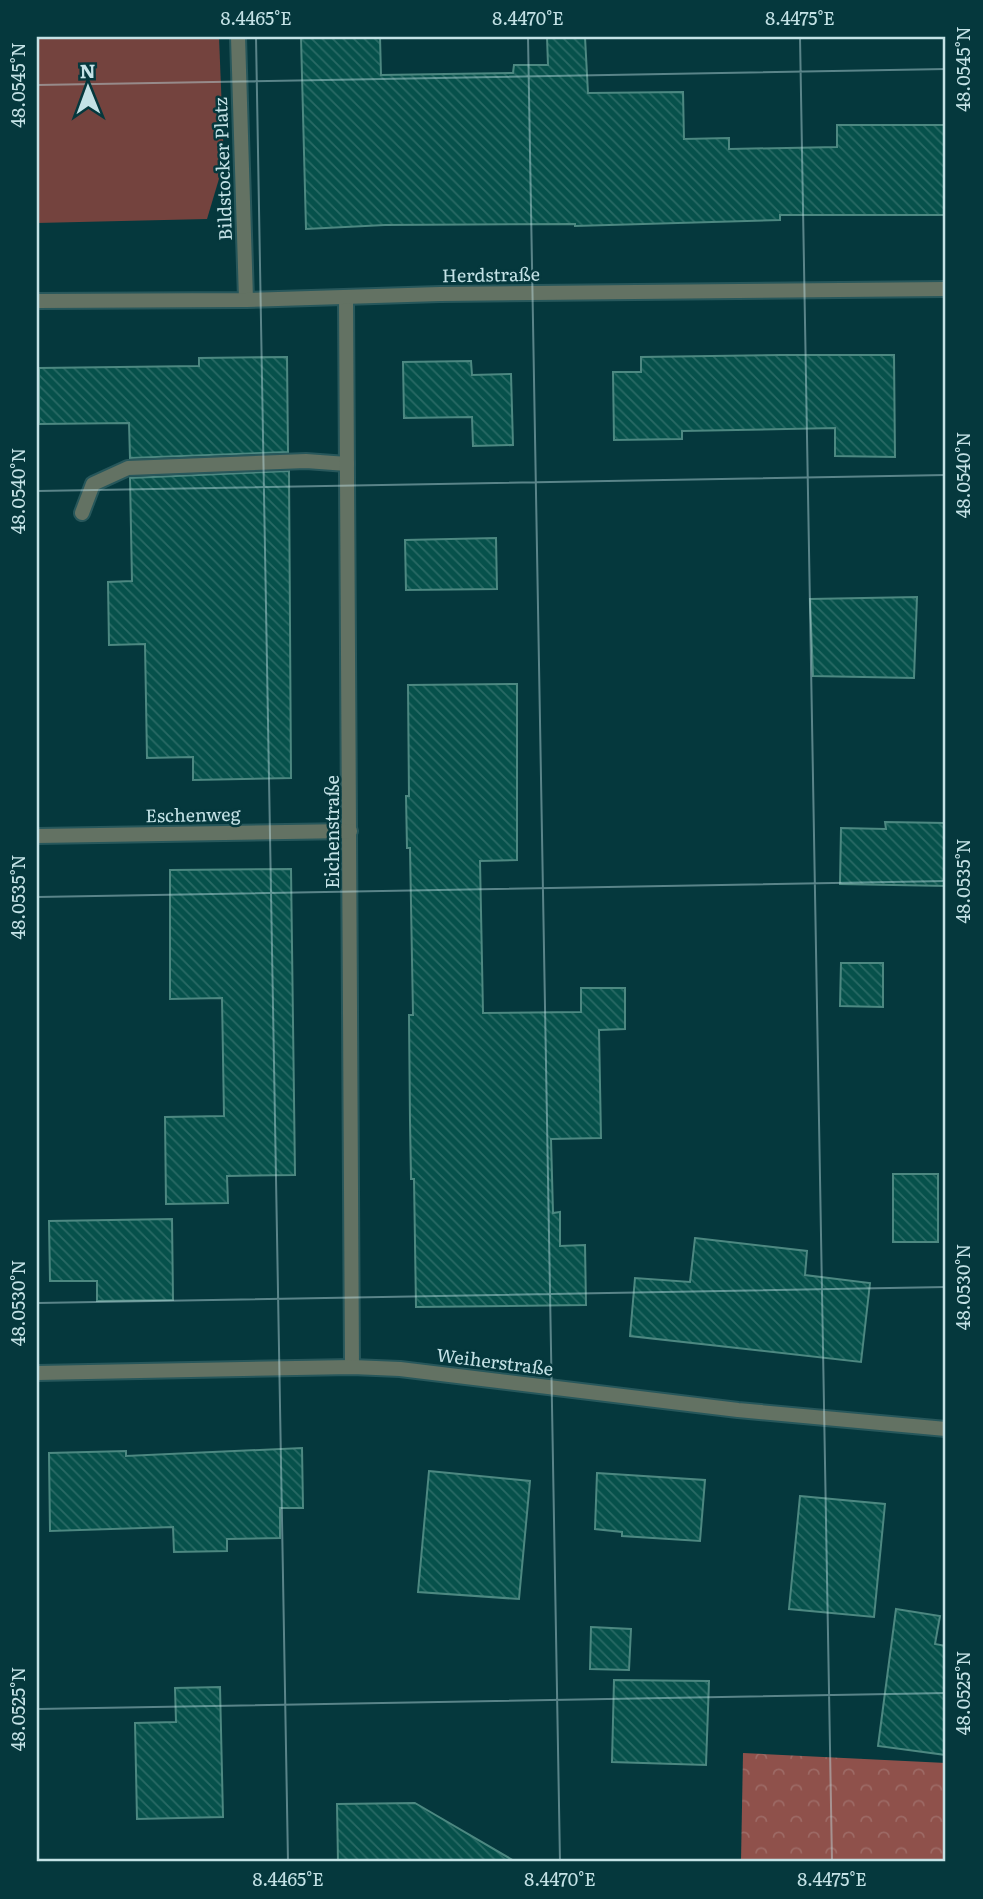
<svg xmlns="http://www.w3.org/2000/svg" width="983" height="1899" viewBox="0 0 983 1899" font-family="Literata,serif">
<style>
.forest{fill:url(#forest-crowns)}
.park{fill:#74433e}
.building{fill:url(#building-back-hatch);stroke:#4d8881;stroke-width:2}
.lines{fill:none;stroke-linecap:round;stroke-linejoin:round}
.lane-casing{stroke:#27575b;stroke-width:18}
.street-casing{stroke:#27575b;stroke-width:18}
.lane{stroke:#637263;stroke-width:14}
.street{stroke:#637263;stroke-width:14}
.ticks{fill:none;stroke:#c4e2e6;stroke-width:2;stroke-opacity:0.45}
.labels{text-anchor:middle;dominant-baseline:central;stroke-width:5;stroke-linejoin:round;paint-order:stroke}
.street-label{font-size:18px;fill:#c4e2e6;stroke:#05383d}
.neatline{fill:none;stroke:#c4e2e6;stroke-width:2.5}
.ticks-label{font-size:18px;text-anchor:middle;fill:#c4e2e6}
</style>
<defs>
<pattern id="forest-crowns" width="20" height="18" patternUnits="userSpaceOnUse" patternTransform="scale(1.75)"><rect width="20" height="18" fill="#8f514b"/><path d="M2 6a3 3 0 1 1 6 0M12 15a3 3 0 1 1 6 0" fill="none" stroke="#9d6a65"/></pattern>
<pattern id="building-back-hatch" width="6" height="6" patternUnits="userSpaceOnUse" patternTransform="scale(1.75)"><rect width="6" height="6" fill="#06514b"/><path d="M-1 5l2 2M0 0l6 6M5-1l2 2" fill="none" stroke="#296a65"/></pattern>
</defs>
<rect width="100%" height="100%" fill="#05383d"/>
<path class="forest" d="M743,1753L946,1763V1862H741Z"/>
<path class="park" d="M37,37H219L224,162L207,219L37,223Z"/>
<g class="building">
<path d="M301,37H380L381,75L513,73L514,65H548L547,37H585L588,93L683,92L684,139L729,138V149L837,147V125H946V215H780V220L575,226V224L385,225L306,229Z"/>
<path d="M782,355H894L895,457L835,456V428L682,431V439L614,440L613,372H641V357Z"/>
<path d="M287,357L288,452L130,458L129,423L39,424V368L199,366V358Z"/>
<path d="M471,361L472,375L511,374L513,445L473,446L472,417L404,418L403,362Z"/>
<path d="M289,471L291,778L193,780V757L147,758L145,644L109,645L108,582L132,581L130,478Z"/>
<path d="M496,538L497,589L406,590L405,540Z"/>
<path d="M917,597L914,678L813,676L810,599Z"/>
<path d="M517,684V860L480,861L483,1013L581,1012V988H625V1029L599,1030L601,1138L551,1139L553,1213L560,1212V1246L585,1245L586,1305L416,1307L414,1179H411L410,1121L409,1015H413L410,848H407L406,796H409L408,685Z"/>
<path d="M885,822L946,823V886L840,884L841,828L886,829Z"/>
<path d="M291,869L295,1175L227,1176L228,1203L166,1204L165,1117L224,1116L222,998L170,999V870Z"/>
<path d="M841,963H883V1007L840,1006Z"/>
<rect x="893" y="1174" width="45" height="68"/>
<path d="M172,1219L173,1300L97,1301V1281H50L49,1221Z"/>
<path d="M695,1238L807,1251L805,1275L870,1283L861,1362L630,1336L635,1278L690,1282Z"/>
<path d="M302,1448L303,1508H280V1538L227,1539V1551L174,1552L173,1527L50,1531L49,1453L126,1451V1456Z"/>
<path d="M429,1471L530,1481L519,1599L418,1592Z"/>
<path d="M597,1473L705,1480L700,1541L622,1536V1532L595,1529Z"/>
<path d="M800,1496L885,1504L874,1617L789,1609Z"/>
<path d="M896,1609L940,1616L935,1644L946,1646V1755L878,1746Z"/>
<path d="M591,1627L631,1629L629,1670L590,1669Z"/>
<path d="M614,1680L709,1681L706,1765L612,1762Z"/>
<path d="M220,1687L223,1817L137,1819L135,1723L176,1722L175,1688Z"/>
<path d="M415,1803L516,1862H338L337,1804Z"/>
</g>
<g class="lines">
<defs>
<path id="lane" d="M82,513L93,484L128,468L306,461L347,464"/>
<g id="street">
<path d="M238,37L246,300"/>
<path d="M346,297L352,1367"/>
<path d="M37,301L246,300L440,294L946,289"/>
<path d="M37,836L350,831"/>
<path d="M37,1373L352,1367L400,1369L738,1410L946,1429"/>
</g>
</defs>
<use href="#lane" class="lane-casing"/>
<use href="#street" class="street-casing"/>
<use href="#lane" class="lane"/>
<use href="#street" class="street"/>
</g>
<path class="ticks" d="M256,37L288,1862M528,37L560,1862M800,37L832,1862M37,85L946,69M37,491L946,475M37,897L946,881M37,1303L946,1287M37,1709L946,1693"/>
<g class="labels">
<g class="street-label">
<text transform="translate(222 169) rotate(-92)">Bildstocker Platz</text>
<text transform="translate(491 274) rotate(-1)">Herdstraße</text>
<text transform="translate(193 814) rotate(-1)">Eschenweg</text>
<text transform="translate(331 832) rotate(-90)">Eichenstraße</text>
<text transform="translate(495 1361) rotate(7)">Weiherstraße</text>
</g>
</g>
<rect width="983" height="1899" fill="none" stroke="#05383d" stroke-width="77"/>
<g transform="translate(88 88) rotate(359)" stroke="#05383d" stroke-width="5" paint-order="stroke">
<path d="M0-5L12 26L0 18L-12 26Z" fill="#c4e2e6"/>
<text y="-10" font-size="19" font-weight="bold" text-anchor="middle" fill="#c4e2e6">N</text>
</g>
<rect x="38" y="38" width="906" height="1822" class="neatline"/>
<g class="ticks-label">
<text x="256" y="25">8.4465°E</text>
<text x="528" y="25">8.4470°E</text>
<text x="800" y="25">8.4475°E</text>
<text transform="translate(964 69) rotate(-90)" y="6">48.0545°N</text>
<text transform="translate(19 85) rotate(-90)" y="6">48.0545°N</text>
<text transform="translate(964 475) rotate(-90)" y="6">48.0540°N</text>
<text transform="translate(19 491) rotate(-90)" y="6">48.0540°N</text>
<text transform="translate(964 881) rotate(-90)" y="6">48.0535°N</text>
<text transform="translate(19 897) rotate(-90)" y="6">48.0535°N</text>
<text transform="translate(964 1287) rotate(-90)" y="6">48.0530°N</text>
<text transform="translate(19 1303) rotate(-90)" y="6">48.0530°N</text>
<text transform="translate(964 1693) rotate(-90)" y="6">48.0525°N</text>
<text transform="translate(19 1709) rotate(-90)" y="6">48.0525°N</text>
<text x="288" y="1886">8.4465°E</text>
<text x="560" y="1886">8.4470°E</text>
<text x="832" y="1886">8.4475°E</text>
</g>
</svg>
